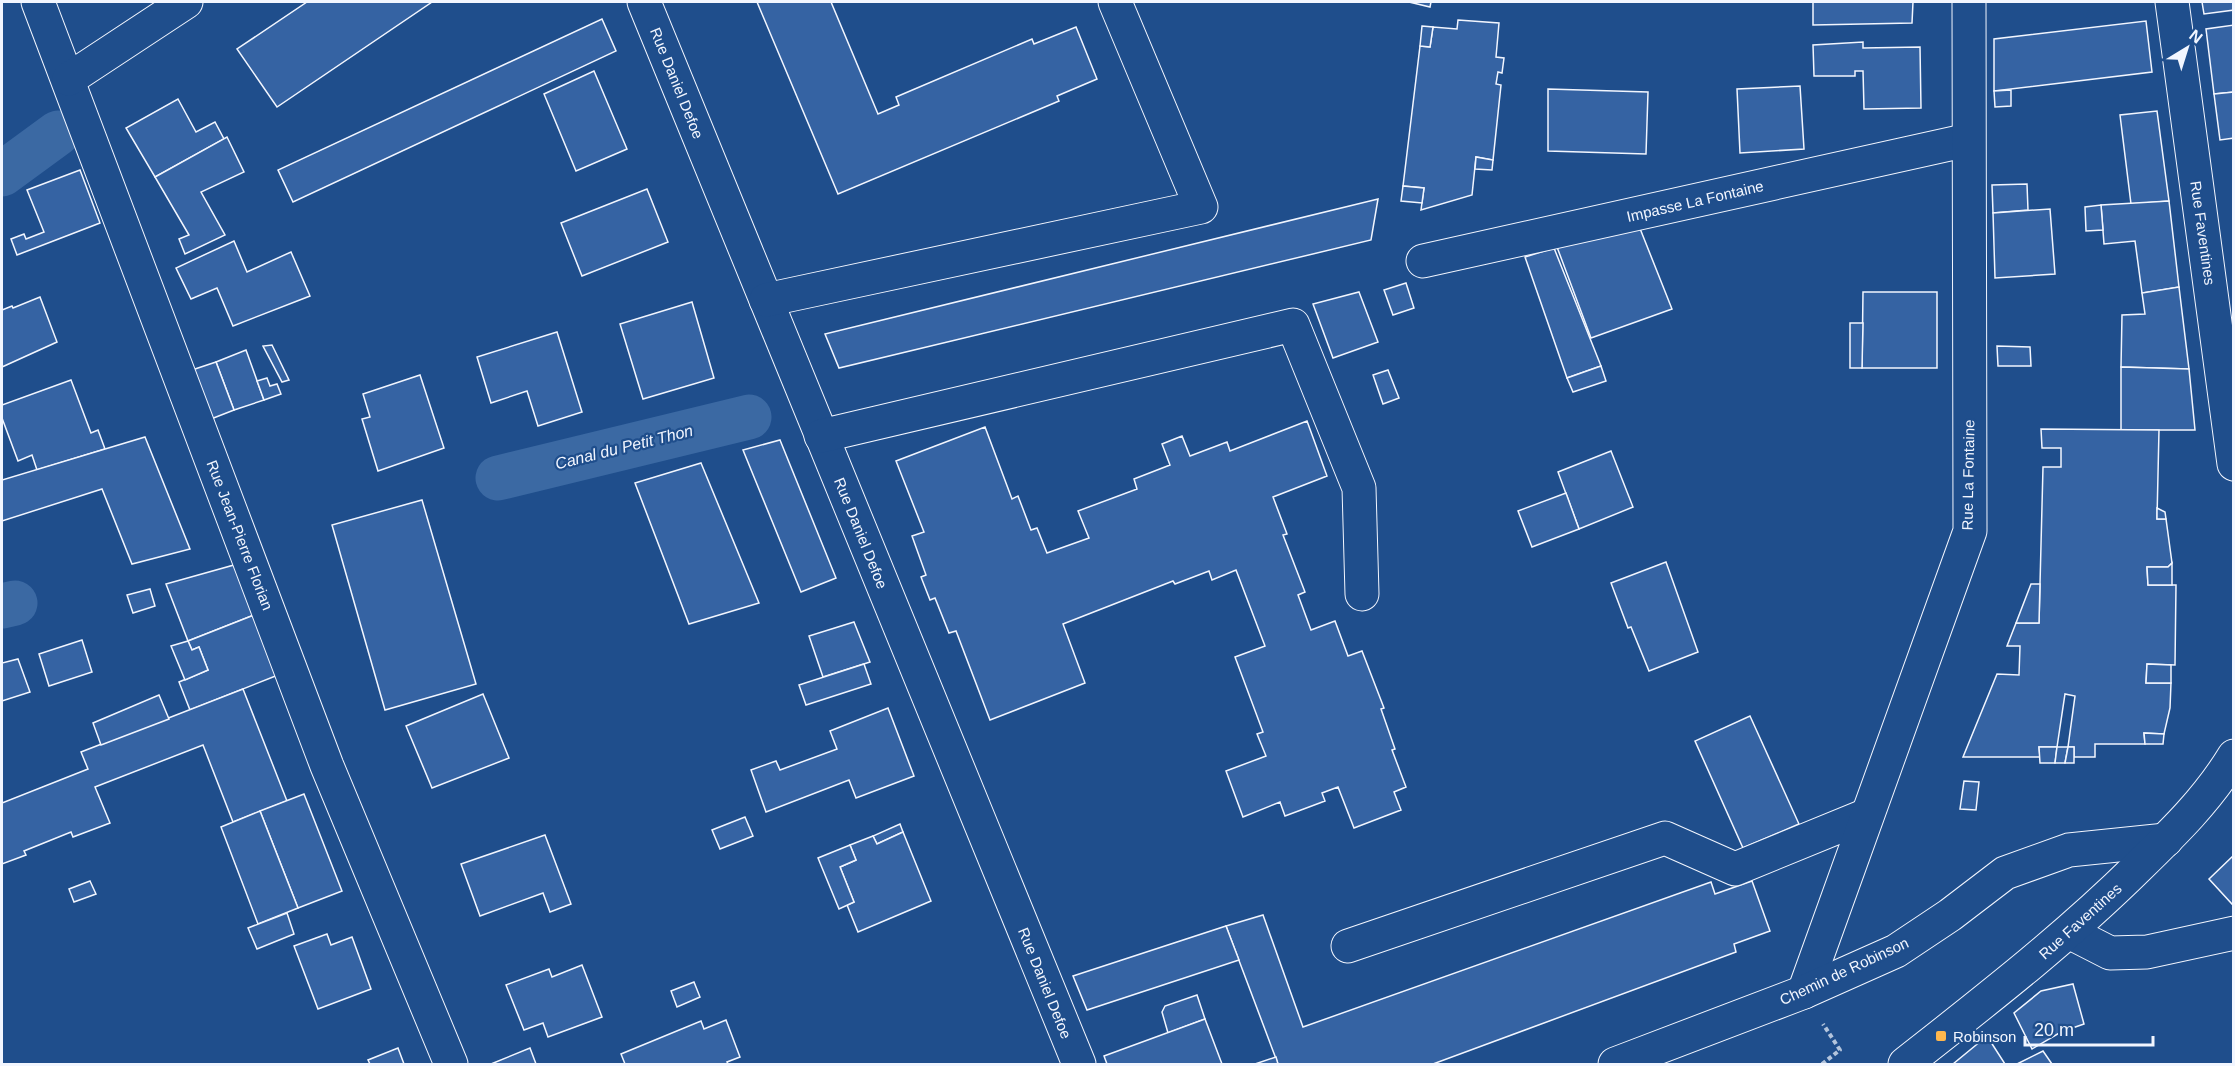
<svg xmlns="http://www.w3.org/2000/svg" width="2235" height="1066" viewBox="0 0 2235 1066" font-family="Helvetica,sans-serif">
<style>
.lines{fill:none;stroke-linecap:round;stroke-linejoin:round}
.canal{stroke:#3b69a3;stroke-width:45}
.building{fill:#3563a3;stroke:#f2f6ff;stroke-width:1.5}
.minor-casing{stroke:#f2f6ff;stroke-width:35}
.major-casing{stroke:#f2f6ff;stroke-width:35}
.path{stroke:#b3c4dc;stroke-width:4;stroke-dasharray:4.5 3;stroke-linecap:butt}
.minor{stroke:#1f4e8c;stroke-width:33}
.major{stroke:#1f4e8c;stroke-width:33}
.poi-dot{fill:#ffb74d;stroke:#1f4e8c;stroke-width:2}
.labels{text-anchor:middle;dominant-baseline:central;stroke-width:4.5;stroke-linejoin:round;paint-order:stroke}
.street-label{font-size:15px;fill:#f2f6ff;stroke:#1f4e8c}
.poi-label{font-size:15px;fill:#f2f6ff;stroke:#1f4e8c;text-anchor:start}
.water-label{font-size:16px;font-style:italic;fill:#f2f6ff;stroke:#1f4e8c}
</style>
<rect width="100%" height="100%" fill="#1f4e8c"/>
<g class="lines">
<g class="canal">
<path d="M2,174L58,133"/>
<path d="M498,478L749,417"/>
<path d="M2,606L15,603"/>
</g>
</g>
<g class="building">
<path d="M307,2H432L277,107L237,49Z"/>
<path d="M757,2H831L878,114L899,105L896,97L1032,39L1034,44L1076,27L1097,79L1057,96L1059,101L838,194Z"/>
<path d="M1409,2H1431L1430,7Z"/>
<path d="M1813,2H1913L1912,23L1813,25Z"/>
<path d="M2202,2H2234V10L2204,14Z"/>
<path d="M602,19L616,51L293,202L278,170Z"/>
<path d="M1458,20L1499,23L1496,57L1504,58L1502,73L1498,72L1496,84L1501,85L1493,160L1476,157L1472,195L1421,210L1424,188L1403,186L1420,46L1430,47L1433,27L1457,29Z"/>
<path d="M2146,21L2152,72L1994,91V39Z"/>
<path d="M2234,25V92L2214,94L2206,29Z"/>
<path d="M1422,26L1433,27L1430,47L1420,46Z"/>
<path d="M1863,42V48L1920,47L1921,108L1864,109L1863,71H1855V76H1814L1813,45Z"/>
<path d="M594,71L627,149L576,171L544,94Z"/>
<path d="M1800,86L1804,149L1740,153L1737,89Z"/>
<path d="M1548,89L1648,92L1646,154L1548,151Z"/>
<path d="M2011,90V106L1995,107L1994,91Z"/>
<path d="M2234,92V138L2220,140L2214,94Z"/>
<path d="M178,99L196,132L215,122L224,139L155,177L126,128Z"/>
<path d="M2157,111L2169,201L2131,204L2120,115Z"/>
<path d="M227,137L244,172L201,192L225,235L185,254L179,239L189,235L155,177Z"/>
<path d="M1476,157L1493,160L1492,170L1475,169Z"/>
<path d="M80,170L100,223L17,255L11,239L24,234L26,239L44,232L27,190Z"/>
<path d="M2027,184L2028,210L1993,213L1992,185Z"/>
<path d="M1403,186L1424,188L1422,203L1401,201Z"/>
<path d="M647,189L668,242L582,276L561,223Z"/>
<path d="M1378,199L1371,240L839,368L825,334Z"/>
<path d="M2169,201L2179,287L2142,293L2135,241L2104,244L2101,205Z"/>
<path d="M2101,205L2103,230L2086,231L2085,207Z"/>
<path d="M2050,209L2055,274L1995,278L1993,213Z"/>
<path d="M1639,226L1672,309L1591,338L1557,247Z"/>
<path d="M234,241L247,272L291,252L310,296L233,326L217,288L191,299L176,268Z"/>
<path d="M1554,248L1601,366L1567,378L1525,257Z"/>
<path d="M1406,283L1414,308L1393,315L1384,290Z"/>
<path d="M2179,287L2189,369L2121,367L2122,315L2145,314L2142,293Z"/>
<path d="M1359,292L1378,342L1333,358L1313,304Z"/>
<path d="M1863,292H1937V368H1862Z"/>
<path d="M40,297L57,342L2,367V310L12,306L13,308Z"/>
<path d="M692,302L714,378L643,399L620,324Z"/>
<path d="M1850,323H1863L1862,368H1850Z"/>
<path d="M557,332L582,412L538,426L527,391L491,403L477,357Z"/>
<path d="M272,345L289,380L282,382L263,346Z"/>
<path d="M1997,346L2030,347L2031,366H1998Z"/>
<path d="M246,350L264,400L234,410L216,362Z"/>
<path d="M216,362L234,410L211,419L192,370Z"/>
<path d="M1601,366L1606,381L1573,392L1567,378Z"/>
<path d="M2121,367L2189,369L2195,430H2121Z"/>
<path d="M1388,370L1399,398L1383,404L1373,375Z"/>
<path d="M420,375L444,448L378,471L362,419L370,417L363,394Z"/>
<path d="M267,378L270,386L277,384L281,394L264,400L257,381Z"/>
<path d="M71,380L91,433L98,430L105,449L37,470L32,455L18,461L2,418V405Z"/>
<path d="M1307,421L1327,476L1273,497L1287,534L1283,535L1305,592L1298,595L1311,630L1335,621L1348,656L1362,651L1384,708L1381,709L1395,749L1392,750L1406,787L1394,792L1401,810L1354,828L1338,787L1322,793L1325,801L1285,816L1280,802L1243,817L1226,771L1266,756L1257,734L1263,732L1235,657L1265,646L1236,570L1212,580L1209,571L1175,584L1173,581L1063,624L1085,683L990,720L956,631L949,633L935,598L930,600L921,577L926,575L912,536L924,532L896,461L985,427L1012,499L1018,496L1031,530L1037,528L1047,553L1089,538L1078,511L1137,489L1134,479L1170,465L1162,444L1182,436L1190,456L1227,442L1230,451Z"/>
<path d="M2041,429L2159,430L2157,519H2166L2172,563L2168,567H2147L2148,585H2176L2175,665L2147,664L2146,683H2171L2170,708L2164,734L2144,733L2145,744H2095V757H2074V747H2068L2075,696L2065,694L2057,747H2039L2040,757H1963L1997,674L2019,675L2020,646H2007L2016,623H2039L2043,467H2061V448H2042Z"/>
<path d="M145,437L190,549L132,564L102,489L2,521V480Z"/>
<path d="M780,440L836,578L801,592L743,450Z"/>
<path d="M1611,451L1633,507L1579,529L1558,472Z"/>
<path d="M701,463L759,603L689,624L635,483Z"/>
<path d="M1566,493L1579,529L1532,547L1518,511Z"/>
<path d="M422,500L476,684L385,710L332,525Z"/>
<path d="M2157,508L2165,512L2166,519H2157Z"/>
<path d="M1666,562L1698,652L1649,671L1631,627L1628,628L1611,583Z"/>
<path d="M2172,563V585H2148L2147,567H2168Z"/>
<path d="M234,565L254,615L188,641L166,584Z"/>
<path d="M2031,584H2040L2039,623H2016Z"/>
<path d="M150,589L155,606L133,613L127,595Z"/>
<path d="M254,615L278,675L190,710L179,682L208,670L199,647L192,650L188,641Z"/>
<path d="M854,622L870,662L823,677L809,636Z"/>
<path d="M82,640L92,672L49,686L39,654Z"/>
<path d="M188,641L192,650L199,647L208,670L185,680L171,646Z"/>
<path d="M18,659L30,692L2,701V663Z"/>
<path d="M864,664L871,684L806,705L799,685Z"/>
<path d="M2147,664L2171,665V683H2146Z"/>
<path d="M243,689L287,801L233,822L203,745L95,787L110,823L73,837L71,832L24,851L26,855L2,864V803L88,769L81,752Z"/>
<path d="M483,694L509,758L432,788L406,726Z"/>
<path d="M159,695L169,719L101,745L93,723Z"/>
<path d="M888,708L914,776L856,798L849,780L766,812L751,770L776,761L780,770L837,749L830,731Z"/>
<path d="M1750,716L1799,824L1743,848L1695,741Z"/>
<path d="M2144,733L2164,734L2163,744H2145Z"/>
<path d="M2039,747H2057L2055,763H2040Z"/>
<path d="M2057,747H2068L2065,763H2055Z"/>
<path d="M2068,747H2074V763H2065Z"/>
<path d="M1964,781L1979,782L1976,810L1960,809Z"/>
<path d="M304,794L342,891L298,908L260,811Z"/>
<path d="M260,811L298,908L258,924L221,827Z"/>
<path d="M745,817L753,836L720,849L712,830Z"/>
<path d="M900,824L903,832L877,844L873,836Z"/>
<path d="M903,832L931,901L858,932L847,905L854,902L840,867L856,860L850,845L873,836L877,844Z"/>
<path d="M545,835L571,904L550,912L543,893L480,916L461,864Z"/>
<path d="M850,845L856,860L840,867L854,902L839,909L818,858Z"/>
<path d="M2234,855V903L2232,904L2209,879Z"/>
<path d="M90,881L96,894L74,902L69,889Z"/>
<path d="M1752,881L1770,931L1734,944L1736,952L1433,1064H1278L1226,926L1263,915L1303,1027L1711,882L1715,894Z"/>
<path d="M287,913L294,934L257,949L248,928Z"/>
<path d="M1226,926L1239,960L1087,1010L1073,976Z"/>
<path d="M327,934L331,945L352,937L371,989L318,1009L294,946Z"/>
<path d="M582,965L602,1017L548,1037L543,1023L524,1030L506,985L549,969L552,977Z"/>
<path d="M694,982L700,997L677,1007L671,991Z"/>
<path d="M2073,984L2084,1024L2061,1032L2032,1049L2014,1013L2041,991Z"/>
<path d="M1197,995L1205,1019L1168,1033L1162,1012L1165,1006Z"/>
<path d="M1205,1019L1222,1064H1107L1104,1056Z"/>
<path d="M726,1020L740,1057L727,1062L728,1064H625L621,1054L701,1021L704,1029Z"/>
<path d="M1987,1036L2005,1064H1953Z"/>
<path d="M398,1048L404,1064H370L368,1060Z"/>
<path d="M530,1048L536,1064H491Z"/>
<path d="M2043,1051L2052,1064H2017Z"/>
<path d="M1276,1057L1278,1064H1255Z"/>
</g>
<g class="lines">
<defs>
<g id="minor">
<path d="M38,2L327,766L451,1064"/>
<path d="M644,2L1079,1064"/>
<path d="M69,79L186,2"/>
<path d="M1423,261L1968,140"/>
<path d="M766,300L1201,207L1115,2"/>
<path d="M821,436L1293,325L1359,488L1362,594"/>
<path d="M2069,932L2110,953L2147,952L2234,933"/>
<path d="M1348,946L1665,838L1735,869L1867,815"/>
<path d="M1804,992L1970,531L1969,2"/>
<path d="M1615,1064L1804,992L1896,951L1950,915L2005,873L2069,850L2166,840"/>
</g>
<g id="major">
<path d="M2172,2L2234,464"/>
<path d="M1905,1064C1985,1001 2065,939 2138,867C2174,832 2208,799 2234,756"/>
</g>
</defs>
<use href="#minor" class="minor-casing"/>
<use href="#major" class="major-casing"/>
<path class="path" d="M1822,1064L1840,1050L1823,1024"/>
<use href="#minor" class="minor"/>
<use href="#major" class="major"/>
</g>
<rect class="poi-dot" x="1935" y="1030" width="12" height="12" rx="3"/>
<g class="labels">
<g class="street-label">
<text transform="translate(677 83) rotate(68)">Rue Daniel Defoe</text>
<text transform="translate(1695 201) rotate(-13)">Impasse La Fontaine</text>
<text transform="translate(2203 233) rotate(82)">Rue Faventines</text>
<text transform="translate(1968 475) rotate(-89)">Rue La Fontaine</text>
<text transform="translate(861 533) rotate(68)">Rue Daniel Defoe</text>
<text transform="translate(240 535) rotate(69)">Rue Jean-Pierre Florian</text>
<text transform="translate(2080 921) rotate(-42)">Rue Faventines</text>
<text transform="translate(1844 971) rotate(-25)">Chemin de Robinson</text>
<text transform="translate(1045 983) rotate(68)">Rue Daniel Defoe</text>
</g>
<g class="poi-label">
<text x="1953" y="1036">Robinson</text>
</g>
<g class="water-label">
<text transform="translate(624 447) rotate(-14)">Canal du Petit Thon</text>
</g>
</g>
<rect width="2235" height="1066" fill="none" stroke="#f2f6ff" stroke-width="6"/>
<g transform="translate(2187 48) rotate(38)" stroke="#1f4e8c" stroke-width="4.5" paint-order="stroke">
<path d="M0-4.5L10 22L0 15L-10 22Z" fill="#f2f6ff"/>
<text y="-9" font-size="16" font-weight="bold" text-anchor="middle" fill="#f2f6ff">N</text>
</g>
<path d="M2025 1036v9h128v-9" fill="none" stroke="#f2f6ff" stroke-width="3"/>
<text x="2034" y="1036" font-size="18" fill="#f2f6ff" stroke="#1f4e8c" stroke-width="4.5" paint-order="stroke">20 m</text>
</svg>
